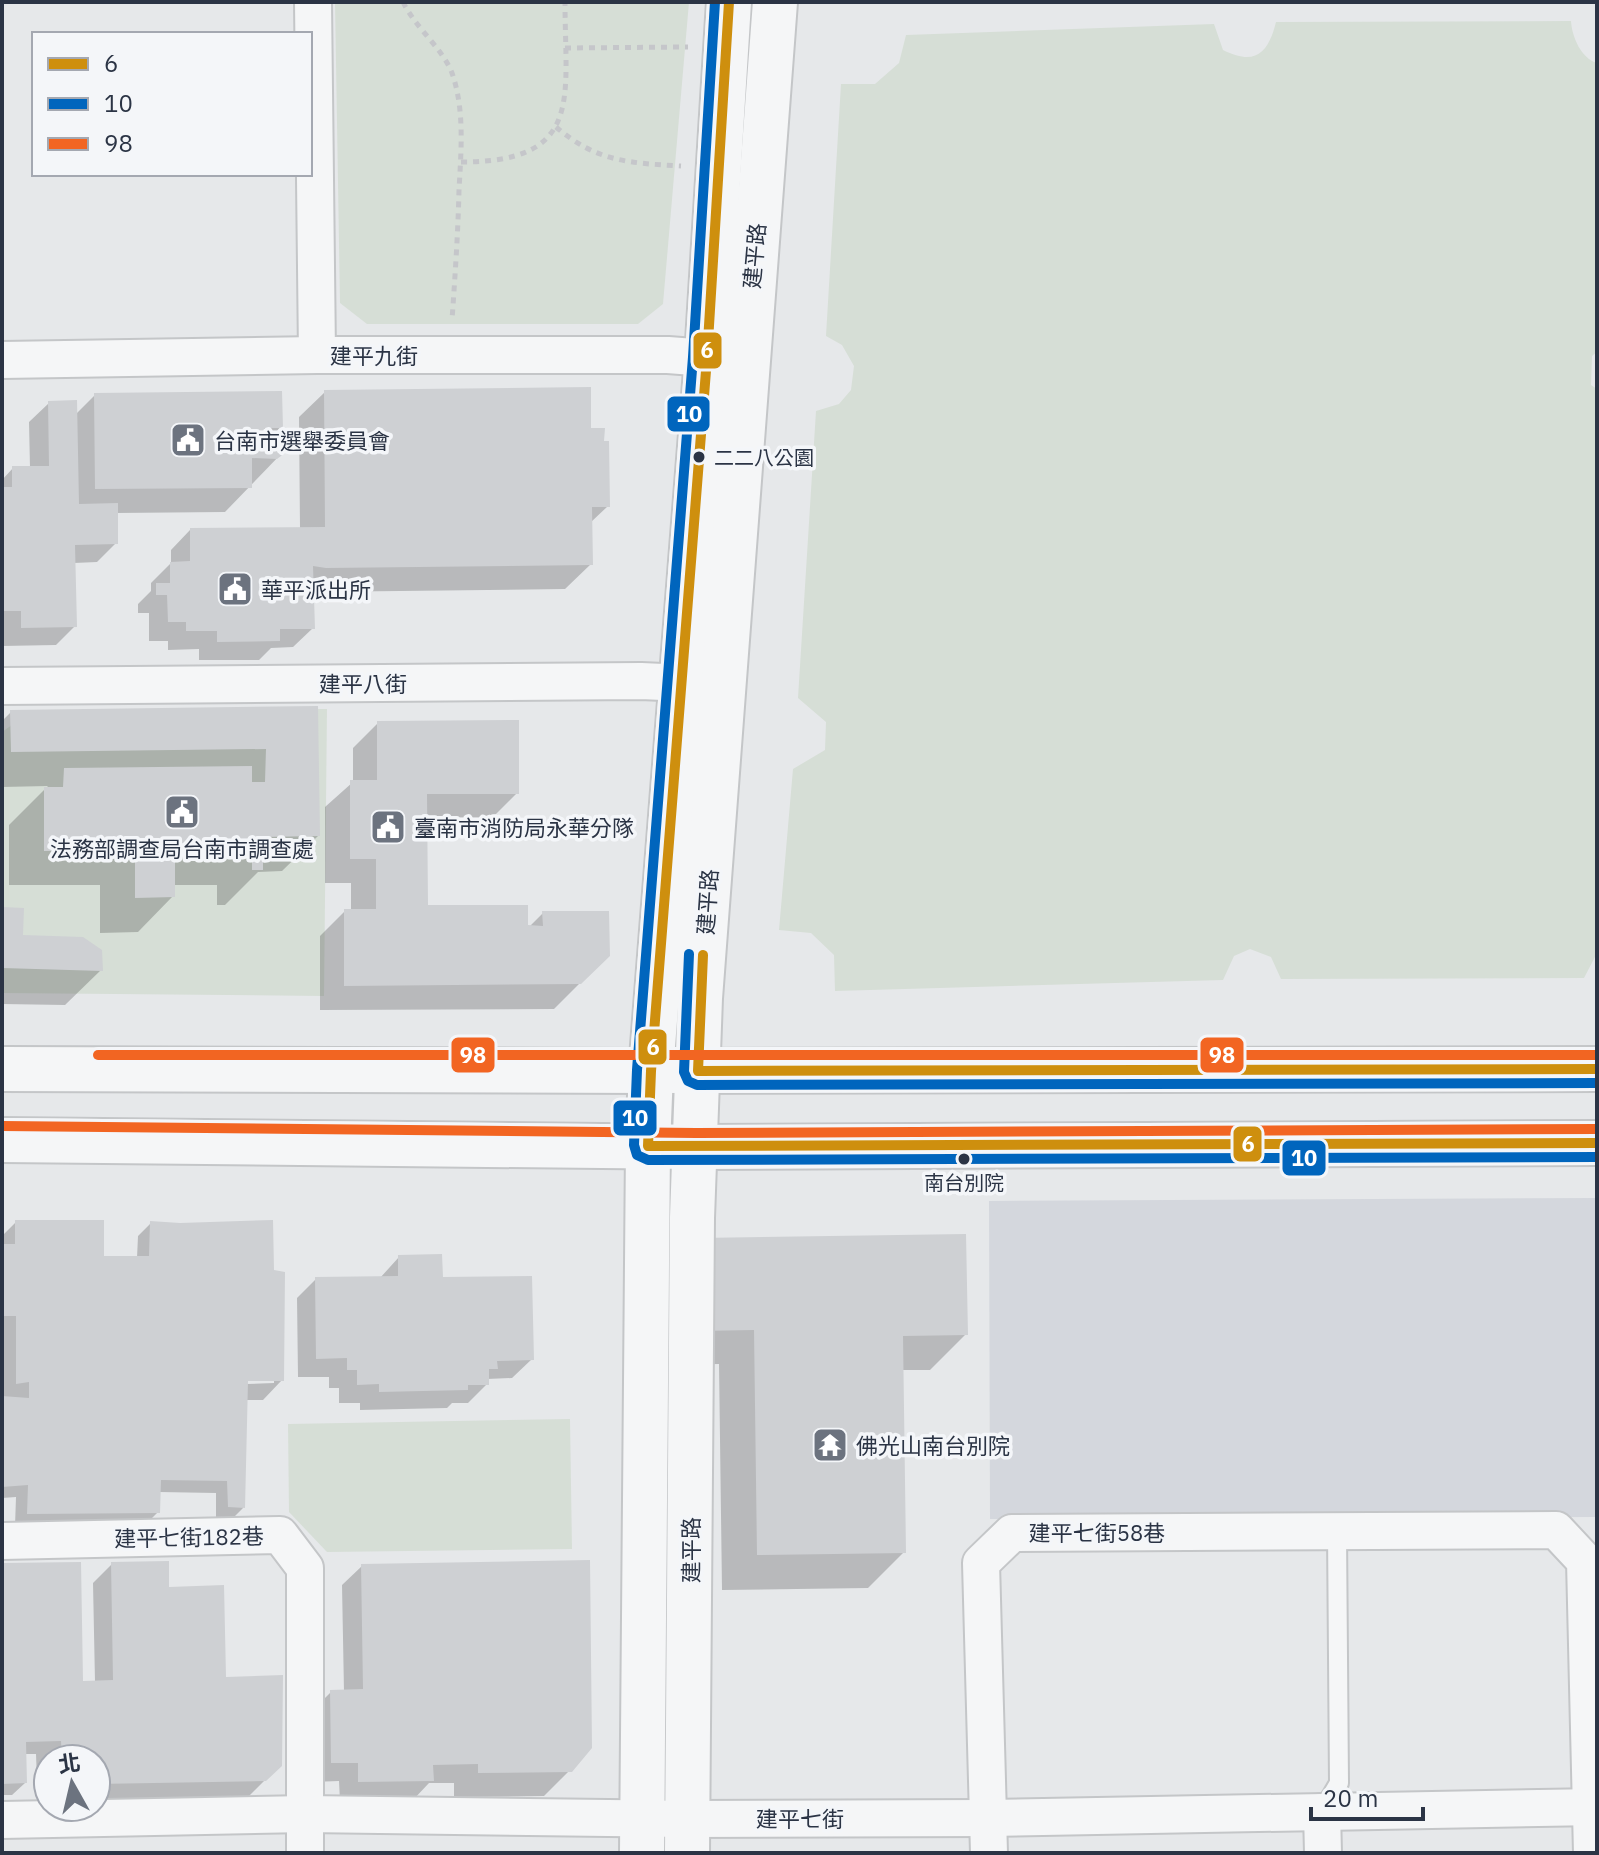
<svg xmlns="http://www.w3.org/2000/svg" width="1599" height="1855" viewBox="0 0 1599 1855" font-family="'IBM Plex Sans','Noto Sans TC',sans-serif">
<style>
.built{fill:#d4d7dd}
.green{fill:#d6ded6}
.shadow{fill:#0003;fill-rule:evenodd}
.building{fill:#ced0d3}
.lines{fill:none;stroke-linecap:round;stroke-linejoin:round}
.service-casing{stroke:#c4c6c8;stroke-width:22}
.minor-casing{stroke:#c4c6c8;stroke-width:40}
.tertiary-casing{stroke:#c4c6c8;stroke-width:48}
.path{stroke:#c5c6ca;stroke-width:5;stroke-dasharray:6 6;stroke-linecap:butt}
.service{stroke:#f5f6f7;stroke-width:18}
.minor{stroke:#f5f6f7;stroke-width:36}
.tertiary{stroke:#f5f6f7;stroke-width:44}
.bus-1-casing{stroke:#f4f6f9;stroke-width:16}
.bus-2-casing{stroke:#f4f6f9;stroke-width:16}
.bus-3-casing{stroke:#f4f6f9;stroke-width:16}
.bus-1{stroke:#ce8f0e;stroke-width:10}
.bus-2{stroke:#0065bd;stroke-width:10}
.bus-3{stroke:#f26522;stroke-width:10}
.bus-dot{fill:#2b3445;stroke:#f4f6f9;stroke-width:3}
.labels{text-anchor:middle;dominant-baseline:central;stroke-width:7;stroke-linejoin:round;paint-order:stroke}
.bus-label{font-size:20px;fill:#2b3445;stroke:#f4f6f9;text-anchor:start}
.street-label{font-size:22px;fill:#2b3445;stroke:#f4f6f9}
.poi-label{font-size:22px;fill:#2b3445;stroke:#f4f6f9;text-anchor:start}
.line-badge{stroke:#f4f6f9;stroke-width:3}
.badge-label{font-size:22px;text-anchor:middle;font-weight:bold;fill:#fff}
</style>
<rect width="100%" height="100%" fill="#e6e8ea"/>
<path class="built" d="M1597,1198V1517L990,1519L989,1201Z"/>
<g class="green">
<path d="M335,2H689L663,304L638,324H367L340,303Z"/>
<path d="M1571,21C1572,37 1581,58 1597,63V352L1592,356L1591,385L1597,389V953L1584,978L1281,979L1271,957L1250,949L1234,956L1223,980L835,991L834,955L811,933L779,930L793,769L825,750L826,722L798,698L816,411L839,404L851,390L854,366L842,345L826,336L841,84H875L899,63L906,35L1214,24L1223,50C1255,66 1268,54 1276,22Z"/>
<path d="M327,709L324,996L2,993V732L33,710Z"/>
<path d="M570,1419L572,1549L327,1552L289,1512L288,1424Z"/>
</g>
<g class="shadow">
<path d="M325,392L589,430L608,506L590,523L591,564L565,589L312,592L313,628L293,647L271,648L259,660H199V649L168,650V641H149V613H138V604L151,591V583L171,563V550L190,530L300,529L299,417Z"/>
<path d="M95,395L281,427L268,439L283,452L225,512L116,513V543L97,562L74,563L75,626L56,645L2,646V480L13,468H30L29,422L49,403L75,415Z"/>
<path d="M316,708L318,836L282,871L258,872L225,905H217V885H173V896L138,932L100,933V885H9V825L48,786L2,787V721L11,712Z"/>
<path d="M378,723L517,793L492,818L425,819L426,907L526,927H529L543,913L582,981L554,1009L320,1010V936L345,911H351V883H325V807L353,782V748Z"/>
<path d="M2,910L21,937L101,970L65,1005L2,1004Z"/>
<path d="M16,1222L102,1258H137L138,1236L150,1224L272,1271L282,1380L263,1400H246L243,1508L231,1520L216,1519V1493L159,1492L158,1512L145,1525L15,1526L16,1497L2,1498V1236ZM274,1379V1383L246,1384V1380Z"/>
<path d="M698,1240L966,1334L930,1370H902L904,1552L868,1588L722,1590L719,1364L664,1365L663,1276Z"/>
<path d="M399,1257L441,1279L532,1359L512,1378L487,1379V1384L468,1403H452L447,1408L360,1410V1403H339V1388H329V1377H298L297,1298L316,1279L380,1278Z"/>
<path d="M112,1564L168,1589L280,1765L239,1806L38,1809L36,1754H25V1783L12,1795H2V1565L81,1682H95L93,1583ZM48,1759H96V1807H48Z"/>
<path d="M362,1566L570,1770L544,1796L454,1797V1783H429L413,1800L340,1801L339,1781L312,1782V1711L331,1692H344L342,1585Z"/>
</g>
<g class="building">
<path d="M591,387V428H605L604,441H609L610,507H592L593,565L326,568L313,566L315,629H280V641L217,642V631H186V622H168L167,595H156V583H170V562L190,561V528L325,527L324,390Z"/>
<path d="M282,391L283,428H264V437H278L286,443L285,453L277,459L252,458V488L95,489L94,393Z"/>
<path d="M77,400L79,504L118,503V544L75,545L77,627L21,628V611H3L2,487H12V466H49L48,401Z"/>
<path d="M318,706L320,836L263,837V870H252V850L175,851V897L135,898V850L44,851V787H63L64,768L252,766V782H265L266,749L11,752L10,710Z"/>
<path d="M519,720V794H427L428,905H528V925L543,926L542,911H609L610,956L581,984L344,986V909H376V859H350V780H377V721Z"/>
<path d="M2,907L24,908L23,935L83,937L102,950L103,971L2,968Z"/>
<path d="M15,1220H104V1256H149L150,1221L180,1223L273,1220L274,1270L285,1272L284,1381H248L245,1508L228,1507L227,1481L161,1480L160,1513L27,1514L28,1485L2,1487V1396L29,1398V1382L16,1384V1316H2V1244H15Z"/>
<path d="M966,1234L968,1335L903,1336L906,1553L757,1555L754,1330L698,1331V1238Z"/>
<path d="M442,1254L443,1277L532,1276L534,1360L497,1361L498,1369H489V1385H468V1390L379,1392V1384L357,1385V1370H347V1358L316,1359L315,1277L398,1276V1255Z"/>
<path d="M590,1560L592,1748L572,1772L478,1773V1764L433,1765L434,1781L358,1782V1763H331L330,1690L363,1689L361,1564Z"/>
<path d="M169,1561V1587L224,1585L226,1677L283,1675L282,1766L266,1781L96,1784V1759H62L61,1741L26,1742L27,1783L2,1784V1563L81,1562L83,1681L113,1680L111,1562Z"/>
</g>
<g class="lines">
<defs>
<path id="service" d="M1322,1812L1339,1783L1337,1531"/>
<g id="minor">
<path d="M313,2L317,355"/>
<path d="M2,360L317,355H668L733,360"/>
<path d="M2,686L641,681L708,684"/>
<path d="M2,1541L280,1535L305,1568V1853"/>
<path d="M1322,1812L1323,1853"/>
<path d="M2,1820L306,1814L688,1819L988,1818L1597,1807"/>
<path d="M989,1853L981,1563L1012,1533L1556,1530L1585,1561L1592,1853"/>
</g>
<g id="tertiary">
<path d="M2,1069L651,1071L1597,1069"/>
<path d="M2,1140L696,1147L1597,1143"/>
<path d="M642,1853L648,1146L651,1071L707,358L729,2"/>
<path d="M687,1853L692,1218L700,998L775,2"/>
</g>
</defs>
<use href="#service" class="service-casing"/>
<use href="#minor" class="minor-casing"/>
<use href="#tertiary" class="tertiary-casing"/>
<g class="path">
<path d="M403,2C415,27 443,49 452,73C465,110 461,152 459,190C458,233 455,277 452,320"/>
<path d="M565,48L688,47"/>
<path d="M556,127C597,162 629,163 681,166"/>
<path d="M461,162C584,162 565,99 565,2"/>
</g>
<use href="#service" class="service"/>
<use href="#minor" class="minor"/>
<use href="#tertiary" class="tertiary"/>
<defs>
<g id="bus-1">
<path d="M729,2L707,358L651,1071L648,1146L1597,1143"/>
<path d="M703,955L698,1071L1597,1069"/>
</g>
<g id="bus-2">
<path d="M715,2L693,357L637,1070L634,1145L637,1155L648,1160L1597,1157"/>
<path d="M689,954L684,1072L688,1081L697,1085L1597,1083"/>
</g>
<g id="bus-3">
<path d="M98,1055H1597"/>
<path d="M2,1126L696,1133L1597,1129"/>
</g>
</defs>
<use href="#bus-1" class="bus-1-casing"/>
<use href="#bus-2" class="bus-2-casing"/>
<use href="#bus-3" class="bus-3-casing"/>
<use href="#bus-1" class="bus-1"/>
<use href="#bus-2" class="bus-2"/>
<use href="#bus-3" class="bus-3"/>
</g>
<defs>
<symbol id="civic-square" viewBox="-11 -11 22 22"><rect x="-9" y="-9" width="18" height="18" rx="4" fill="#6c737f" stroke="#f4f6f9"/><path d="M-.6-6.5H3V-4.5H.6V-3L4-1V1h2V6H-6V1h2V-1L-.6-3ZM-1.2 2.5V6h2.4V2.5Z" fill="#fff"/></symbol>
<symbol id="temple-square" viewBox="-11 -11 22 22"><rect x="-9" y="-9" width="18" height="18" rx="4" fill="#6c737f" stroke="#f4f6f9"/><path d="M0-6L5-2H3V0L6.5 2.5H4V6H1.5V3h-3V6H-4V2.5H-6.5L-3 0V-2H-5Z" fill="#fff"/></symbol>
</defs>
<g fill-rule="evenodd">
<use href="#civic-square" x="168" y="420" width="40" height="40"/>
<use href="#civic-square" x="215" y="569" width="40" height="40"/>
<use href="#civic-square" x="162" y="792" width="40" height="40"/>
<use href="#civic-square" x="368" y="807" width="40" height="40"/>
<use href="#temple-square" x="810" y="1425" width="40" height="40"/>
</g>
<g class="bus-dot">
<circle cx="699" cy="457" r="7"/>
<circle cx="964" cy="1159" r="7"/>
</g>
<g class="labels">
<g class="bus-label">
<text x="714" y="457">二二八公園</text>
<text x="964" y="1182" text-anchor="middle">南台別院</text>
</g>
<g class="street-label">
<text transform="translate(754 256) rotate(-85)">建平路</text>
<text x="374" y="355">建平九街</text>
<text x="363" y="683">建平八街</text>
<text transform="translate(707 902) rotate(-86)">建平路</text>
<text x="1097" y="1532">建平七街58巷</text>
<text transform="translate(189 1537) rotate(-1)">建平七街182巷</text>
<text transform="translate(690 1550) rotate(-90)">建平路</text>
<text x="800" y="1818">建平七街</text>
</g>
<g class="poi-label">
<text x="214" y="440">台南市選舉委員會</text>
<text x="261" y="589">華平派出所</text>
<text x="414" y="827">臺南市消防局永華分隊</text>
<text x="182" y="848" text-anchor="middle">法務部調查局台南市調查處</text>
<text x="856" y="1445">佛光山南台別院</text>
</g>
</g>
<g class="line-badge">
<rect x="692" y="331" width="31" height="39" rx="8" fill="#ce8f0e"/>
<rect x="666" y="395" width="45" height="38" rx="8" fill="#0065bd"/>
<rect x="637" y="1028" width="31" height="38" rx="8" fill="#ce8f0e"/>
<rect x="450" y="1036" width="46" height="38" rx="8" fill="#f26522"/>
<rect x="1199" y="1036" width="46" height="38" rx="8" fill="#f26522"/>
<rect x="612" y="1099" width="46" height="38" rx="8" fill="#0065bd"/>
<rect x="1232" y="1125" width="31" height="38" rx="8" fill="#ce8f0e"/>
<rect x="1281" y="1139" width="46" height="38" rx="8" fill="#0065bd"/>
</g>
<g class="badge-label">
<text x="707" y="358">6</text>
<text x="689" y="422">10</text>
<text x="653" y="1055">6</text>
<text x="473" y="1063">98</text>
<text x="1222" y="1063">98</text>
<text x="635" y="1126">10</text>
<text x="1248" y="1152">6</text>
<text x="1304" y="1166">10</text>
</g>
<rect width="1599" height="1855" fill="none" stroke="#2b3445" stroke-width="8"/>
<rect x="32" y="32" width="280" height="144" fill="#f4f6f9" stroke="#a4a8b1" stroke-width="2"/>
<rect x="48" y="58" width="40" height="12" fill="#ce8f0e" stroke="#a4a8b1" stroke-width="2"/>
<text x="104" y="72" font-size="24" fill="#2b3445">6</text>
<rect x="48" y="98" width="40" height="12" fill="#0065bd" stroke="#a4a8b1" stroke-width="2"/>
<text x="104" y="112" font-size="24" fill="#2b3445">10</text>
<rect x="48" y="138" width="40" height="12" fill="#f26522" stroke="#a4a8b1" stroke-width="2"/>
<text x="104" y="152" font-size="24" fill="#2b3445">98</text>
<g transform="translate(72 1783) rotate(352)"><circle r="38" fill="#f4f6f9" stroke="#a4a8b1" stroke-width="2"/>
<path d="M0-6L14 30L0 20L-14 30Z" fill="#6c737f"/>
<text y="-12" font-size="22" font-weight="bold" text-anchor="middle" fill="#2b3445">北</text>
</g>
<path d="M1311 1807v12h112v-12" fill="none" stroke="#2b3445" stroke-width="4"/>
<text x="1323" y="1807" font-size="24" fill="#2b3445" stroke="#f4f6f9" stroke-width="6" paint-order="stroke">20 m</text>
</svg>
